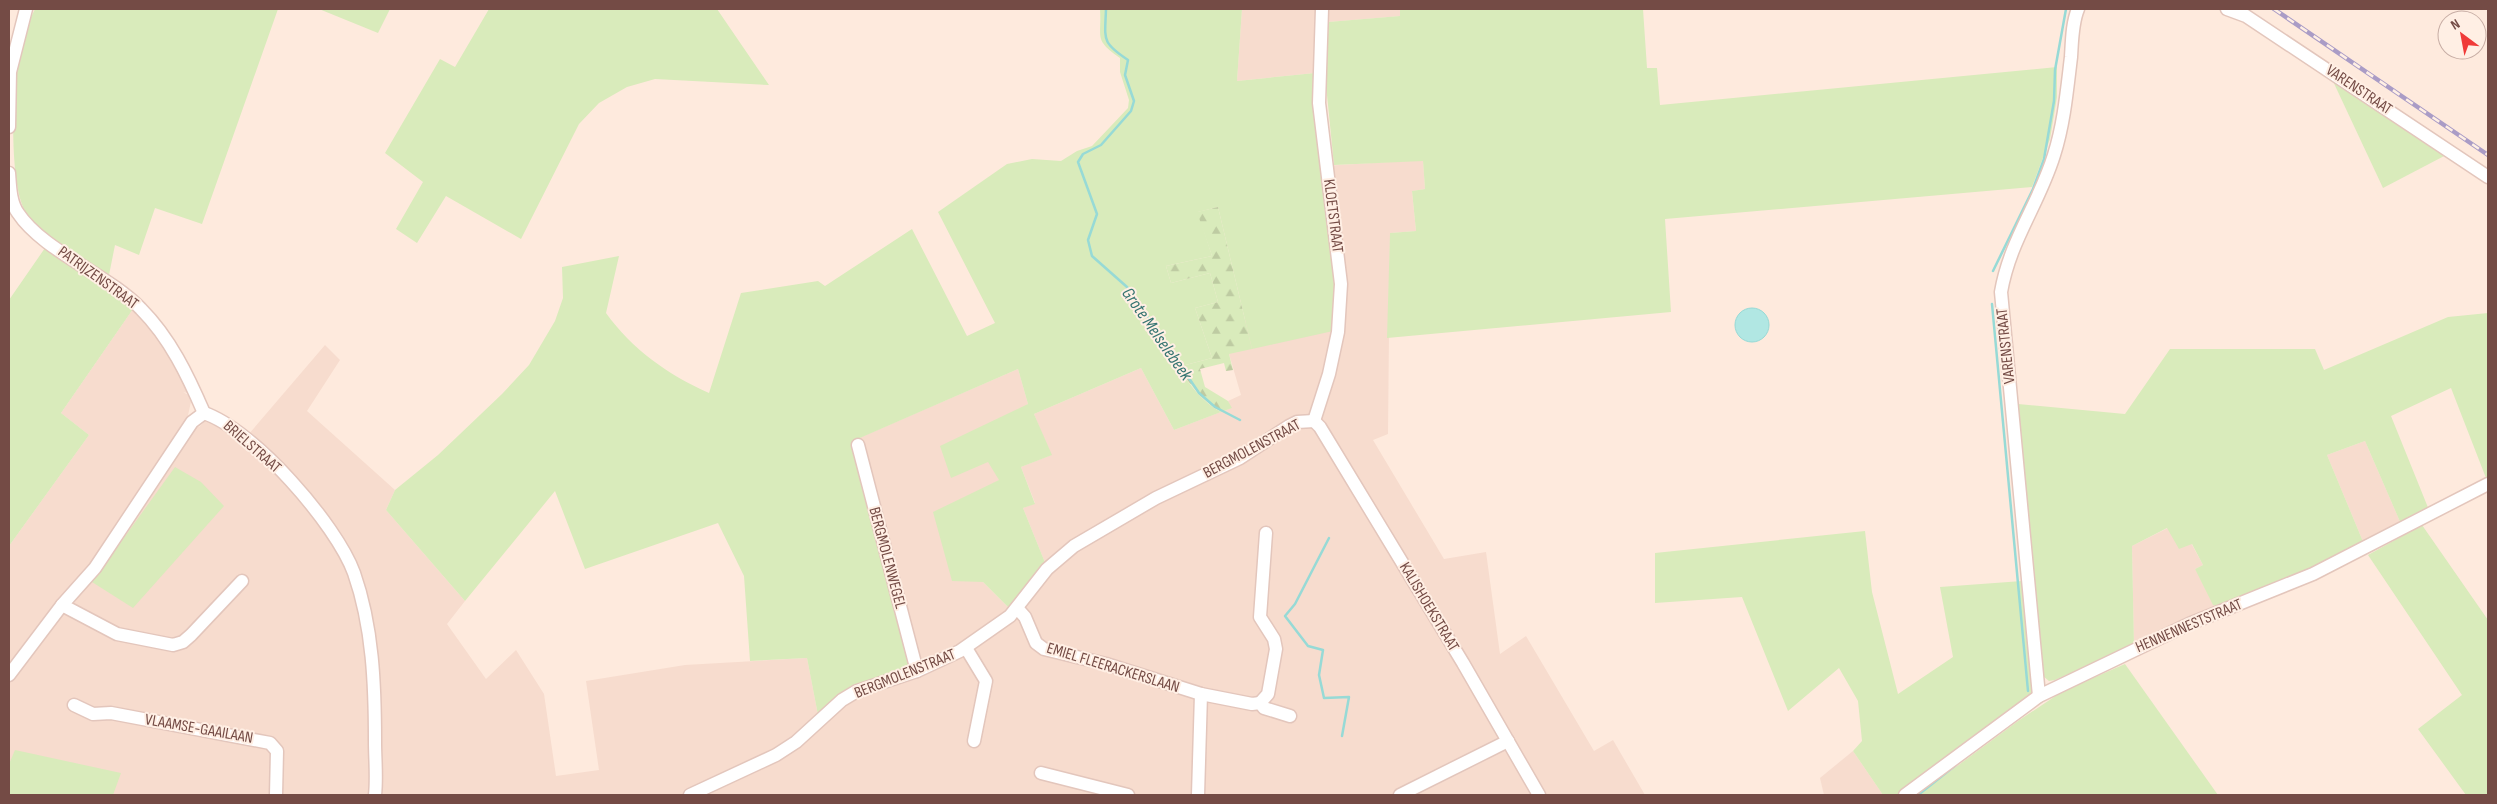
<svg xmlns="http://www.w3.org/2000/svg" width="2497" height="804" viewBox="0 0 2497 804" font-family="'Sofia Sans Condensed',sans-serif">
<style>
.residential{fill:#f7dcce}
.green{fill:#d9ebbb}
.forest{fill:url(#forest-firs)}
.water{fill:#b1e7e3;stroke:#97dad6}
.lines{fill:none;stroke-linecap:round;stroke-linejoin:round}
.stream{stroke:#97dad6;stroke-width:2.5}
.minor-casing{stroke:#e3c6bc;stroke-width:15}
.minor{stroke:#fff;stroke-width:12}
.rail-casing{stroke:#aa9cc6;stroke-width:4.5}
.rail{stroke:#ffefe4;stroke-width:2.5;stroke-dasharray:8;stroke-linecap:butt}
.labels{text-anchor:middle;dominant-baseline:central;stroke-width:4;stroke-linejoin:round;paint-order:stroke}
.street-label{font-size:16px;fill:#744b45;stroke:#ffefe4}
.water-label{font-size:18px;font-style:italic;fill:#357471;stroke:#ffefe4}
</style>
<defs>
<pattern id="forest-firs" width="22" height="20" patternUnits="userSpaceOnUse" patternTransform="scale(1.25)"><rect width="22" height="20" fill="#d9ebbb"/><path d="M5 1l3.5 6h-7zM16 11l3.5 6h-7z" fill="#becba2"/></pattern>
</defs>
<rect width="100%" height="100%" fill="#feeadd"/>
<g class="residential">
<path d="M1242,9H1317L1315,73L1237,81Z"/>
<path d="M1329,9H1400L1401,16L1328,22Z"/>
<path d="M1423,160L1425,189L1412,191L1416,231L1390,233L1388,434L1373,440L1444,559L1486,552L1500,654L1526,636L1594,751L1613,740L1645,795H9V546L89,435L61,413L133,309L164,346L192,394L183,392L192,397L187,420L199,427L206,420L248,435L325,345L340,360L307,411L395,490L386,510L465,601L447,624L486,679L516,650L544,694L556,776L599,770L586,681L685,665L807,658L818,715L914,668L852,441L1018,369L1028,404L989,462L999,479L983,582L1011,610L1046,565L1023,508L1035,503L1021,467L1051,455L1034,414L1141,368L1174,430L1231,408L1228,401L1241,395L1229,354L1323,166Z"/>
<path d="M2365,441L2401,524L2364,544L2327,455Z"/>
<path d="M2168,528L2191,543L2203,565L2195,569L2220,607L2134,645L2132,546Z"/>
<path d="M1853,751L1883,795H1824L1820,778Z"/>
</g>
<g class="green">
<path d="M35,9H278L202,224L155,208L139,255L115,245L109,275C83,258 45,238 27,214C8,189 12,82 19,52C23,37 28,22 35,9Z"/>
<path d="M319,9H390L378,33Z"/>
<path d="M489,9H717L769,85L655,79L627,87L599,103L579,124L521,239L446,196L417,243L396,229L423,182L385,153L440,59L455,67Z"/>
<path d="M1100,9H1242L1237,81L1315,73L1337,289L1333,331L1252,349L1218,207L1198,212L1212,256L1166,266L1171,283L1210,273L1218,302L1195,308L1212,358L1178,367C1190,385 1202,402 1221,412L1174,430L1141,368L1034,414L1052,455L1021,467L1035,504L1023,508L1046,565L1011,610L983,582L952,581L933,512L999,480L988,462L951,478L940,446L1028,404L1018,369L853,441L915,668L818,715L807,658L750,661L744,576L718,523L585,569L555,491L465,601L386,510L395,490L438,455L502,394L529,365L555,321L563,298L562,267L619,256L606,313C632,349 668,375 709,393L741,293L818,281L825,286L912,229L967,336L995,323L938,212L1007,164L1032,159L1061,161L1077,151L1092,146L1128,108L1129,100L1120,72V58C1093,39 1102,38 1100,9Z"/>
<path d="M1400,9H1643L1647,68H1657L1660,105L2057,67V97L2050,139L2032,187L1665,219L1671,312L1387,338L1390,233L1416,231L1412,191L1425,189L1423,161L1334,165L1325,75L1328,22L1400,16Z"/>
<path d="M2331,77L2448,154L2383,188Z"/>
<path d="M45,248L133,309L61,413L89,435L9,546V300Z"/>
<path d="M2488,313V477L2486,478L2451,388L2391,416L2429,510L2401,524L2365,441L2327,455L2364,544L2315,568L2220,607L2213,605L2195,569L2203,565L2192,544L2179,549L2167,528L2132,546L2134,645L2055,680L2049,681L2043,676L2018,404L2125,414L2170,349H2315L2324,370L2448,317Z"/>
<path d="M175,467L201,482L224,506L133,608L92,582Z"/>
<path d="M2422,525L2488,620V795H2466L2418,729L2462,695L2368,555Z"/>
<path d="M1865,531L1872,592L1898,694L1953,657L1940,587L2022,581L2034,686L2029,697L1973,736L1897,795H1883L1853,751L1862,741L1858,701L1839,668L1788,711L1742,597L1655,603V553Z"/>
<path d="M2125,664L2218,795H1918L2018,721L2063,691Z"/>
<path d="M15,750L121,773L113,795H9V764Z"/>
</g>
<path class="forest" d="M1218,207L1252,349L1229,354L1233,370L1226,371L1224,363L1200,369L1205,387L1228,401L1232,408L1221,412C1202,401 1190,384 1178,367L1212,358L1195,308L1218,302L1210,273L1171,283L1166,266L1212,256L1197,212Z"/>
<circle class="water" cx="1752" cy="325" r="17"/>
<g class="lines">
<g class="stream">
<path d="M1106,9C1105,40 1101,42 1128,60L1125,75L1134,101L1131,111L1101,145L1083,154L1078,162L1097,214L1088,240L1092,256L1127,287L1199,393L1215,407L1240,420"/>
<path d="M1993,271L2033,189L2044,159L2054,101L2055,70L2066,9"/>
<path d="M1992,304L2028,691"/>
<path d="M1329,538L1295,604L1285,616L1308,646L1323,650L1319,675L1324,698L1349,697L1342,736"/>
<path d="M1918,795L1956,765"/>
</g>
<defs>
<g id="minor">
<path d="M2227,9L2246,16L2488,177"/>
<path d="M9,127L10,72L26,9"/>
<path d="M9,173C10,185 10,202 18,213C43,251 109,275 141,309C170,338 188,376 204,413"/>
<path d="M204,413C254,430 336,524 354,573C373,627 375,686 375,742C375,759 377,778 375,795"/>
<path d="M1314,421L1320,427L1463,663L1539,795"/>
<path d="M1314,421L1329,374L1338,332L1341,284L1319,103L1322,9"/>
<path d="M858,445L917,671"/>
<path d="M62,605L117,634L173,645L183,642L191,635L242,581"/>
<path d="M1017,608L1025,617L1036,643L1044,649L1106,664L1201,694L1252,704L1260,703L1264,708L1290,716"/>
<path d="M966,648L986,681L974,741"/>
<path d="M9,675L62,605L95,568L192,422L204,413"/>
<path d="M2039,696L2001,292C2010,240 2039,204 2054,155C2064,124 2067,90 2071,57C2072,42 2072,23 2078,9"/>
<path d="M1260,703L1268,694L1276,649L1274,639L1260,617L1266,533"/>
<path d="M74,705L93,714L111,713L270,743L277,751L276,795"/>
<path d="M1041,773L1128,795"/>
<path d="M690,795L776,755L796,742L842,700L857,691L917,671L960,651L1010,616L1047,569L1074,546L1156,498L1240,458L1289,426L1297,422L1314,421"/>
<path d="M1198,795L1201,694"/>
<path d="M1400,795L1508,741"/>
<path d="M1905,795L2039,696L2189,624L2313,574L2488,484"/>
</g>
</defs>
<use href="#minor" class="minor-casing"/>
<use href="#minor" class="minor"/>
<defs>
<path id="rail" d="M2274,9L2488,155"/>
</defs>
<use href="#rail" class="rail-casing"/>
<use href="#rail" class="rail"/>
</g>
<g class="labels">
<g class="street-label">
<text transform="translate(2359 90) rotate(34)">VARENSTRAAT</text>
<text transform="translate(1333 216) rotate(83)">KLOETSTRAAT</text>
<text transform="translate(98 278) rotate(36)">PATRIJZENSTRAAT</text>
<text transform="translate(2006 346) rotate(-96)">VARENSTRAAT</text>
<text transform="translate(252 447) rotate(41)">BRIELSTRAAT</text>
<text transform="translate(1252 449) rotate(-28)">BERGMOLENSTRAAT</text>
<text transform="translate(887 558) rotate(75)">BERGMOLENWEGEL</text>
<text transform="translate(1429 607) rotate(59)">KALISHOEKSTRAAT</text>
<text transform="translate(2189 626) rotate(-23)">HENNENNESTSTRAAT</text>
<text transform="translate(1113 668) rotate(17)">EMIEL FLEERACKERSLAAN</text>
<text transform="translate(905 674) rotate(-22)">BERGMOLENSTRAAT</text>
<text transform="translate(199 729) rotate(10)">VLAAMSE-GAAILAAN</text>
</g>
<g class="water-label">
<text transform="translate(1157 334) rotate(55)">Grote Melselebeek</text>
</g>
</g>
<rect width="2497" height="804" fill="none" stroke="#744b45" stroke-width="20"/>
<g transform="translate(2462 35) rotate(328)"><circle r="24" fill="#ffefe4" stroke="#c7ada4"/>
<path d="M0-4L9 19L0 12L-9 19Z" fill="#f03b39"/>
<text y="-8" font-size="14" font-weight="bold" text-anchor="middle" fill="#744b45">N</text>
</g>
</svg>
